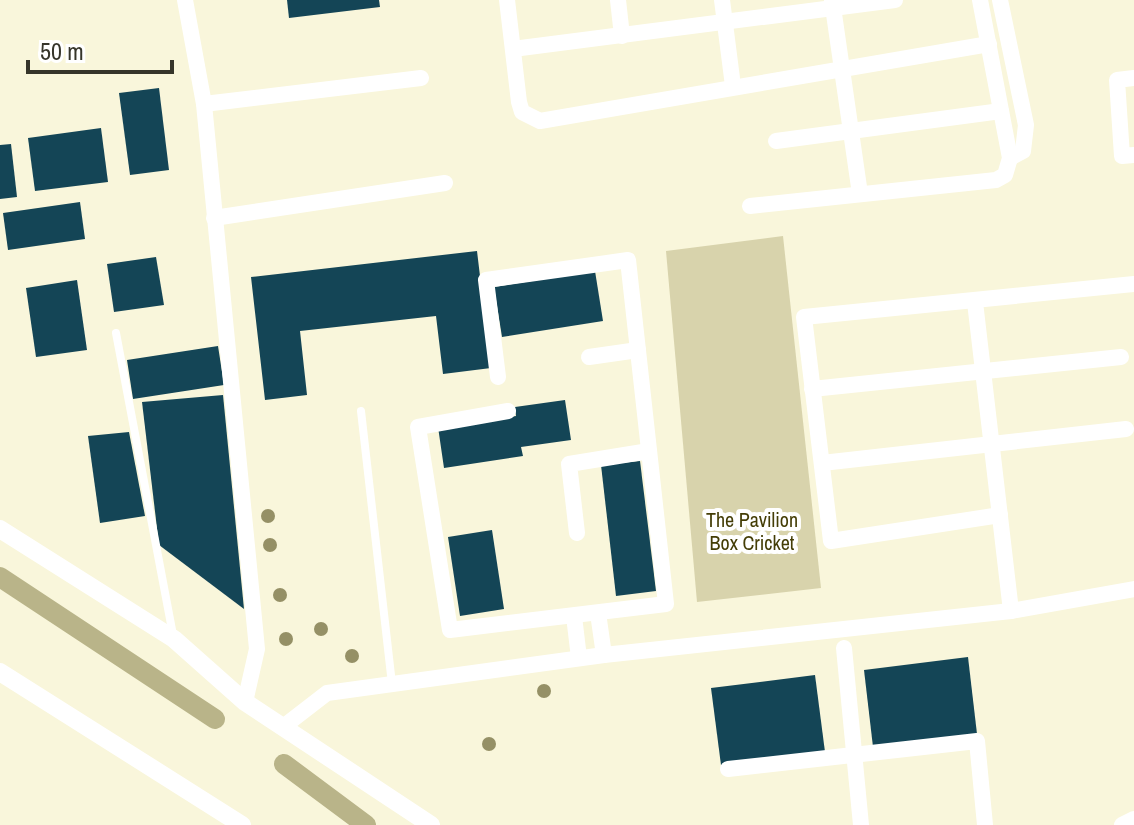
<svg xmlns="http://www.w3.org/2000/svg" width="1134" height="825" viewBox="0 0 1134 825" font-family="'Archivo Narrow',sans-serif">
<style>
.green{fill:#d8d3ac}
.lines{fill:none;stroke-linecap:round;stroke-linejoin:round}
.canal{stroke:#b9b489;stroke-width:20}
.building{fill:#144556}
.service{stroke:#fff;stroke-width:8}
.minor{stroke:#fff;stroke-width:16}
.tertiary{stroke:#fff;stroke-width:18}
.tree{fill:#959066}
.labels{text-anchor:middle;dominant-baseline:central;stroke-width:8;stroke-linejoin:round;paint-order:stroke}
.park-label{font-size:20px;fill:#443d06;stroke:#fff}
</style>
<rect width="100%" height="100%" fill="#f9f6db"/>
<path class="green" d="M783,236L821,588L697,602L666,251Z"/>
<g class="lines">
<g class="canal">
<path d="M0,577L215,719"/>
<path d="M284,764L366,825"/>
</g>
</g>
<g class="building">
<path d="M287,0H379L380,7L289,18Z"/>
<path d="M159,88L169,170L130,175L119,93Z"/>
<path d="M101,128L108,182L35,191L28,138Z"/>
<path d="M11,144L17,197L0,199V145Z"/>
<path d="M80,202L85,239L8,250L3,213Z"/>
<path d="M477,251L491,368L443,374L436,316L300,331L307,395L265,400L251,277Z"/>
<path d="M156,257L164,305L114,312L107,264Z"/>
<path d="M595,271L603,321L502,337L494,287Z"/>
<path d="M77,280L87,350L36,357L26,288Z"/>
<path d="M218,346L224,385L133,399L127,360Z"/>
<path d="M223,395L244,609L159,545L142,402Z"/>
<path d="M565,400L571,440L521,447L523,456L444,468L438,427L516,416L515,407Z"/>
<path d="M129,432L145,516L100,523L88,436Z"/>
<path d="M640,461L656,591L616,596L601,465Z"/>
<path d="M492,530L504,609L460,616L448,537Z"/>
<path d="M968,657L977,734L873,747L864,670Z"/>
<path d="M815,675L825,752L721,765L711,688Z"/>
</g>
<g class="lines">
<g class="service">
<path d="M116,333L173,635"/>
<path d="M361,411L392,684"/>
</g>
<g class="minor">
<path d="M185,0L204,104L257,649L245,702"/>
<path d="M507,0L519,102L522,112L540,121L989,44"/>
<path d="M618,0L622,36"/>
<path d="M722,0L733,86"/>
<path d="M832,0L860,194"/>
<path d="M1000,0L1026,125L1023,151L1010,158"/>
<path d="M513,49L895,0"/>
<path d="M1134,78L1117,80L1122,156L1134,155"/>
<path d="M204,104L421,78"/>
<path d="M776,141L1001,111"/>
<path d="M750,206L996,180L1005,175L1010,158L980,0"/>
<path d="M214,218L445,183"/>
<path d="M975,302L1011,611"/>
<path d="M589,357L638,350"/>
<path d="M498,377L486,280L628,260L666,604L450,630L418,427L508,411"/>
<path d="M812,389L1121,357"/>
<path d="M822,463L1126,429"/>
<path d="M1000,515L831,541L804,317L1134,284"/>
<path d="M577,533L569,464L649,451"/>
<path d="M598,613L604,655"/>
<path d="M574,616L579,658"/>
<path d="M844,648L861,825"/>
<path d="M283,727L327,693L604,655L1011,611L1134,589"/>
<path d="M728,769L977,741L985,825"/>
<path d="M1122,825L1134,819"/>
</g>
<g class="tertiary">
<path d="M0,529L174,639L245,702L431,825"/>
<path d="M0,672L242,825"/>
</g>
</g>
<g class="tree">
<circle cx="268" cy="516" r="7"/>
<circle cx="270" cy="545" r="7"/>
<circle cx="280" cy="595" r="7"/>
<circle cx="321" cy="629" r="7"/>
<circle cx="286" cy="639" r="7"/>
<circle cx="352" cy="656" r="7"/>
<circle cx="544" cy="691" r="7"/>
<circle cx="489" cy="744" r="7"/>
</g>
<g class="labels">
<g class="park-label">
<text x="752" y="519">The Pavilion<tspan x="752" dy="23">Box Cricket</tspan></text>
</g>
</g>
<path d="M28 60v12h144v-12" fill="none" stroke="#36352a" stroke-width="4"/>
<text x="40" y="60" font-size="24" fill="#36352a" stroke="#ffffff" stroke-width="6" paint-order="stroke">50 m</text>
</svg>
